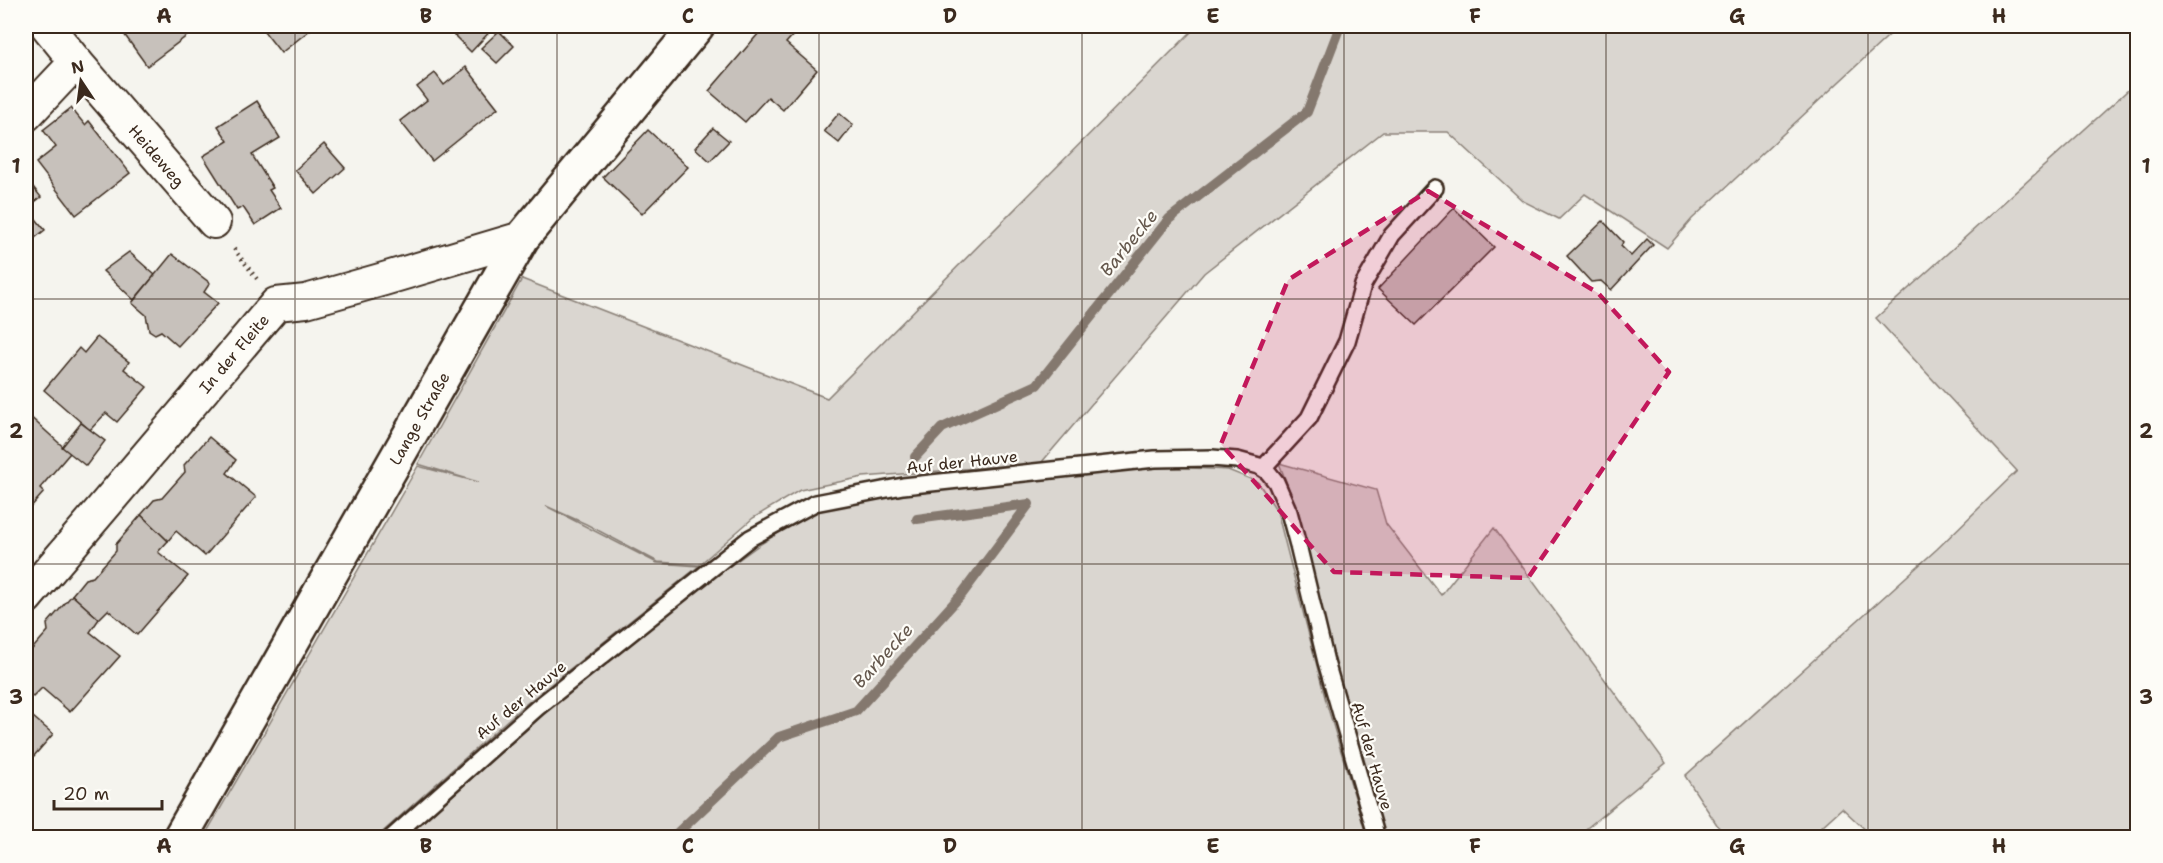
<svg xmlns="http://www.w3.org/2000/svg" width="2163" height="863" viewBox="0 0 2163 863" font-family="'Shantell Sans',sans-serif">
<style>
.green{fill:#dad6d0;stroke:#8a8077;stroke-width:1.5}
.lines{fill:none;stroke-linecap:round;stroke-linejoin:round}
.stream{stroke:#84786e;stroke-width:10}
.building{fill:#c7c1bb;stroke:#3b2a1e;stroke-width:1.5}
.service-casing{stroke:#3b2a1e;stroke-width:20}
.minor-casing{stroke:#3b2a1e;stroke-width:36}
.tertiary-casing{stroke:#3b2a1e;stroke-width:38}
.path{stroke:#3b2a1e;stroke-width:4;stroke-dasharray:1.5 4.5;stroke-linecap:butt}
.service{stroke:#fdfcf7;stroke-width:15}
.minor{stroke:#fdfcf7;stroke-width:32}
.tertiary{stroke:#fdfcf7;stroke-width:33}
.marked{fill:#c2185b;fill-opacity:0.2;stroke:#c2185b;stroke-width:4.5;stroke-dasharray:12 8;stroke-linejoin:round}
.grid{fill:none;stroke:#3b2a1e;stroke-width:1.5;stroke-opacity:0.55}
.labels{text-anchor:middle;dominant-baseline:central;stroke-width:4.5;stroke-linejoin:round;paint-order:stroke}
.street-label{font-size:16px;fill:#3b2a1e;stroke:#fdfcf7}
.water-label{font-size:18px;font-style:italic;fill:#65584d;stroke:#fdfcf7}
.neatline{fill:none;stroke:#3b2a1e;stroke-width:2}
.grid-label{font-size:20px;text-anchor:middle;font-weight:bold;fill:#3b2a1e}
</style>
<rect width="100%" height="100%" fill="#f5f4ee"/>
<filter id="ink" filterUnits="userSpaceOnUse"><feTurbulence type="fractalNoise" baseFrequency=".0167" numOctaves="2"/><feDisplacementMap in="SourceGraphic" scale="12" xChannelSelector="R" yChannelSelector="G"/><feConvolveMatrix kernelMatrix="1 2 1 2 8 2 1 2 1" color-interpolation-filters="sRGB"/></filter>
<g filter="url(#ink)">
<g class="green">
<path d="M1197,26H1899L1692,219L1667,248L1585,194L1559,219L1523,201L1448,132H1383L1204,273L1041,463L863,477L800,490L753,518L699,565L658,562L586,524L546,506L657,563L699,566L521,708L377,837H204L418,466L478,482L418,464L522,279L827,398Z"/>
<path d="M2137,82V837H1873L1842,808L1810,837H1725L1685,776L1937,549L2017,471L1876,318Z"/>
<path d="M1279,463L1376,490L1386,524L1441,595L1494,528L1666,763L1576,837H1384L1334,663L1295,505Z"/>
<path d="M1157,466L1228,470L1258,482L1277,511L1327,705L1367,837L405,838L546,712L687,597L759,545L815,510L907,492L1069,477Z"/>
</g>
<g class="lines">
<g class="stream">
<path d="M915,457L942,428L1037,385L1169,219L1307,112L1340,26"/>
<path d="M672,838L779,737L856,711L962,594L1029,504L917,519"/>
</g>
</g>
<g class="building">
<path d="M120,26H181L188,35L147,66L119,27Z"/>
<path d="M260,26H315L281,53Z"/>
<path d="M450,26H495L471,52L447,28Z"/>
<path d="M765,26H786L795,33L786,43L817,70L783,110L768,97L745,122L709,91Z"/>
<path d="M499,31L514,46L497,63L481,48Z"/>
<path d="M466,67L498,108L432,161L400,121L427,100L417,87L435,73L444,85Z"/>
<path d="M257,101L280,138L252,155L273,188L269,190L281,208L255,225L243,207L237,210L203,156L228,141L218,126Z"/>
<path d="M71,108L85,125L89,121L130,173L76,215L36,163L56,147L43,130Z"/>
<path d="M839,113L853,125L839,143L824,131Z"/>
<path d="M713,128L729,141L710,161L695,148Z"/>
<path d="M648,130L688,167L642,214L603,177Z"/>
<path d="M324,144L345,168L316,194L295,170Z"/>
<path d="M26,178L41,197L27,208L45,230L26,245Z"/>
<path d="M1454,208L1494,247L1416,325L1378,289Z"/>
<path d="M1603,221L1623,242L1621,246L1631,256L1647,239L1653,245L1611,290L1601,281L1591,282L1567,256Z"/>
<path d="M129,252L155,275L134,300L103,271Z"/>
<path d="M172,254L210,283L204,292L218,303L178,346L161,331L155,334L149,330L146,315L132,303Z"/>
<path d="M97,337L129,362L124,369L147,387L117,422L106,413L90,430L44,390L79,348L84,353Z"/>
<path d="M26,413L70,453L40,488L44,492L30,508L26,504Z"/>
<path d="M81,423L105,441L86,466L62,447Z"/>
<path d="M209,437L236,460L227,473L256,497L205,556L176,531L168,541L141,515L154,500L162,498L185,472L184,465Z"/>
<path d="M141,515L168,541L158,552L188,576L137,635L108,610L99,619L72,595L85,579L93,577L116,551V544Z"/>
<path d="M72,595L99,619L90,632L120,656L70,712L42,688L33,697L26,691V656L48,631L47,624Z"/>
<path d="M26,711L53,734L26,765Z"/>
</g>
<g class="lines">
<defs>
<g id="service">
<path d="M1263,468L1309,418L1347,341L1363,285L1392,235L1435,188"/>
<path d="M391,838L537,708L750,538L815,503L903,486L1155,459L1212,458L1237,460L1259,466L1268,472L1276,482L1289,512L1298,545L1326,662L1377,838"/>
</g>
<g id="minor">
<path id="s1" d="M47,26L76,62L214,222"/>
<path d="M26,115L76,62"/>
<path id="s2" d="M26,598L276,304L306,301L384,279L522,238"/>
</g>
<g id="tertiary">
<path id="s3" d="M180,838L522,238L697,26"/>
</g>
</defs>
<use href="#service" class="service-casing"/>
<use href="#minor" class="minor-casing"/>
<use href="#tertiary" class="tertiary-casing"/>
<path class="path" d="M234,249L257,279"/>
<use href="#service" class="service"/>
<use href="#minor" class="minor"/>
<use href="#tertiary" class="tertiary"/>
</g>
</g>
<path class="marked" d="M1428,191L1598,293L1669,372L1528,578L1334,572L1221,444L1288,280Z"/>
<path class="grid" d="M295,26V838M557,26V838M819,26V838M1082,26V838M1344,26V838M1606,26V838M1868,26V838M26,299H2138M26,564H2138"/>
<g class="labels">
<g class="street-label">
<text stroke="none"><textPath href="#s1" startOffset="170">Heideweg</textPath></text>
<text stroke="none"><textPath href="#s2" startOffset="321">In der Fleite</textPath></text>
<text stroke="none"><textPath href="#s3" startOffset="483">Lange Straße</textPath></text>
<text transform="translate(962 462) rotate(-6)">Auf der Hauve</text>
<text transform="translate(521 700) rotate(-40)">Auf der Hauve</text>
<text transform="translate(1372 756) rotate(74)">Auf der Hauve</text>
</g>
<g class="water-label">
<text transform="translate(1129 243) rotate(-51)">Barbecke</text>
<text transform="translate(883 656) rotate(-48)">Barbecke</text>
</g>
</g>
<rect width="2163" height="863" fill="none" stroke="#fdfcf7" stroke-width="66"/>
<g transform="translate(81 81) rotate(347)" stroke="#fdfcf7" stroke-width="4.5" paint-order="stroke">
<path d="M0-4.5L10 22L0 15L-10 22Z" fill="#3b2a1e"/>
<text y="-9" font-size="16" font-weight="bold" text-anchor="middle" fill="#3b2a1e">N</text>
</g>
<path d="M54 800v9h108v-9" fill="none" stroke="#3b2a1e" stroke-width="3"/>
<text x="63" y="800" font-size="18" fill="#3b2a1e" stroke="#fdfcf7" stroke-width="4.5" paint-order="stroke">20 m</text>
<rect x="33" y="33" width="2097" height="797" class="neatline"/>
<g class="grid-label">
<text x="164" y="23">A</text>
<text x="426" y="23">B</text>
<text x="688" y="23">C</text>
<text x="950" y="23">D</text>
<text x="1213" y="23">E</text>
<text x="1475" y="23">F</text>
<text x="1737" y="23">G</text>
<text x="1999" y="23">H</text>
<text x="16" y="173">1</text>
<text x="2146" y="173">1</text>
<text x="16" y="438">2</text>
<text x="2146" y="438">2</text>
<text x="16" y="704">3</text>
<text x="2146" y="704">3</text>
<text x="164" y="853">A</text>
<text x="426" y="853">B</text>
<text x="688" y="853">C</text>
<text x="950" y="853">D</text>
<text x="1213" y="853">E</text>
<text x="1475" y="853">F</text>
<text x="1737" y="853">G</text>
<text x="1999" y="853">H</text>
</g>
</svg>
